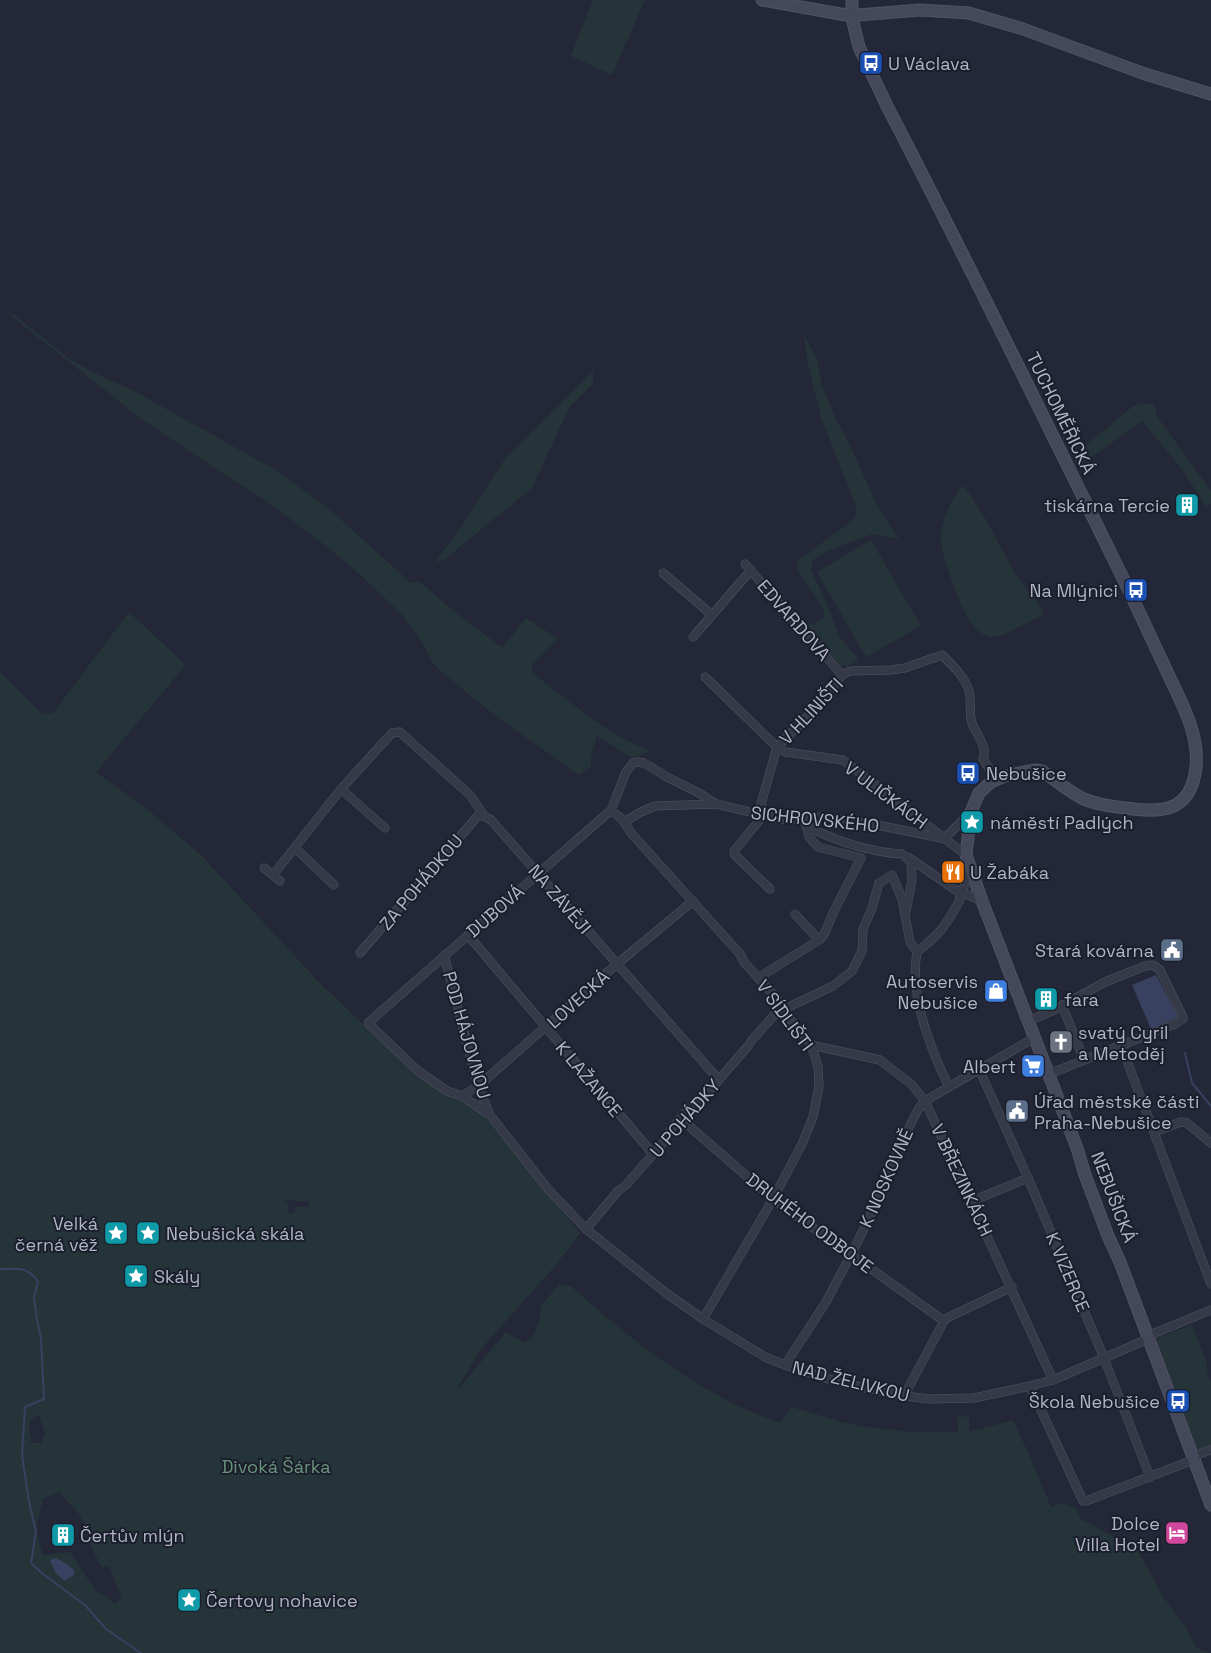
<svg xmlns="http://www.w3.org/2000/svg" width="1211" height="1653" viewBox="0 0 1211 1653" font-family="'Space Grotesk',sans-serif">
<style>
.green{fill:#253439;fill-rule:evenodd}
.water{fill:#394160}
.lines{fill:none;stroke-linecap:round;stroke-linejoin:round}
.stream{stroke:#394160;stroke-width:2}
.street-casing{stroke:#515462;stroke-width:9}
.secondary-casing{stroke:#515462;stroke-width:13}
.street{stroke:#363a48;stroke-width:8}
.secondary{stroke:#44485a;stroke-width:11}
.labels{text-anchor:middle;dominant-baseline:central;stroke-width:4;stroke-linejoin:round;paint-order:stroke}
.poi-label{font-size:18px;fill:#b1b4c4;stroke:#1b1f2c;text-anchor:start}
.street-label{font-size:18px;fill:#b1b4c4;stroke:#1b1f2c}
.park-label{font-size:18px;fill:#6a937c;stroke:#1b1f2c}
</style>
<rect width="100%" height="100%" fill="#232737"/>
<g class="green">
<path d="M593,0H645L612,75L571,56Z"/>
<path d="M13,314L68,358L95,373L136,392L274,469L327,507L411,583L420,582L455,612L502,648L526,618L557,638V640L533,664L532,671L540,679C575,705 609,735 650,751L632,758L597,736L591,757V766L579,775L492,713L445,675L433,663L417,634L402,615L364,578L331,550L265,500L228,477L140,418L11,316Z"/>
<path d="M804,335L817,359L822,386L836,419L849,443L877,505L899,539L873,534L848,543L825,552L813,560L811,570L828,606L839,637L858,658L851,665L841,666L804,623L814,625L824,617L823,608L797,570L799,561L803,557L853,520L856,515V506L821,417L807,359Z"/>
<path d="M593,371V384L569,408L532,488L444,560L434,563L461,527L506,457Z"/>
<path d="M1141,404H1153L1157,412L1156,415L1211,491V503L1206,507L1182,469L1142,421L1082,464L1080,470L1071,452L1077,453L1132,407Z"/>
<path d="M962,486L965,487L987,521L1015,574L1043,610L1041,616C1031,621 1000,638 992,637C988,637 981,633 978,631C964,620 939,552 941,535C942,519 952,498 962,486Z"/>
<path d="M871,540L921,626L866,657L817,572Z"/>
<path d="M129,612L186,665L96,772L147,809L201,855L318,981L388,1048L443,1091L473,1107L486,1118L580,1233L556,1265L482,1348L457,1388H459L506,1332L524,1343L533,1336L539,1322L541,1306L559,1284L571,1286C629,1339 705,1398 780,1423L792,1407L842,1422L866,1427L912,1432H958V1417L969,1416V1432L1013,1420L1031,1459L1051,1507L1062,1503L1076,1508L1081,1519L1137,1549L1162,1595L1187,1629L1196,1647L1209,1653H0V672L43,714L53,713ZM286,1200L309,1202V1207H295V1213H288V1202H286ZM39,1414L45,1434L41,1443H31L29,1423ZM59,1492L79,1514L87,1530V1538L92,1548L101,1567L109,1566L122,1598L115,1604L107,1597L95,1590L70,1552L43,1555L36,1529L43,1499Z"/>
<path d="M1192,1324L1207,1364V1372L1211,1382V1447L1198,1452L1156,1339Z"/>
</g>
<g class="water">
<path d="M1156,975L1178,1017L1151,1029L1132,985Z"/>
<path d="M56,1558L67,1564L74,1570V1575L64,1581L56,1573L50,1561L52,1559Z"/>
</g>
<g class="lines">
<g class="stream">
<path d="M1185,1053L1192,1083L1211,1106"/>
<path d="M0,1269C16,1269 29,1266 38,1282L34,1297L37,1320L41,1338L44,1399L25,1407L22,1455L29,1502L36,1531L31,1563L43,1574L85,1605L106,1629L141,1653"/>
</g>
<defs>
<g id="street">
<path d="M745,564L842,675"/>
<path d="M663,573L712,615"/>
<path d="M693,637L751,570"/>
<path d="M705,677L777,747L785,752L843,760L966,855C964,865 967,875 965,884C963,891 958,893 960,900C946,925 940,934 917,952C909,995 930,1048 949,1087"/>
<path d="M341,789L385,828"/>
<path d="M613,805L626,772L633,763L638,762L644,763L667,777L699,793L716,804"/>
<path d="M624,822L641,812L655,806L716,804L780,819L805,820L820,817L877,825L941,838"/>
<path d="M806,826C836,841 869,852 902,854L911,862L912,880L906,911"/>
<path d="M944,839L971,812"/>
<path d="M295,848L334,885"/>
<path d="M908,857L954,889L982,901"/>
<path d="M264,868L280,881"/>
<path d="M273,875L341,789L392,733L400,732L471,796L484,816L491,820L719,1080"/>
<path d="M770,889L735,855L734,851L763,816L761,804L777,747L812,712L842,675L850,671L891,670L905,668L942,655C952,665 963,675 968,688C973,699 968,711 972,723C976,734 988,747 983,759L990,770L991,782"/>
<path d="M795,914L819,940"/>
<path d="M468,935L653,1154"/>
<path d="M360,953L476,818L478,816H484"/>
<path d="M444,955L478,1086L490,1115"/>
<path d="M758,978L819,940L824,935L833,913L861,858L818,847L809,837L805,820"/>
<path d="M1062,1005L1084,1060"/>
<path d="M1028,1021L1052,1011L1105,982L1145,966L1153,965L1160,970L1182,1015L1183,1019L1175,1024L1049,1074"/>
<path d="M811,1045L880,1060L911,1084L925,1101L1053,1380"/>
<path d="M1121,1045L1211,1284"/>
<path d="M979,1069L1028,1178L1104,1358L1150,1477"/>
<path d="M462,1096L478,1086L617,964L693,901"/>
<path d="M681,1119L773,1199L944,1321"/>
<path d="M1154,1132L1181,1122L1187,1123L1211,1143"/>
<path d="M972,1201L1028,1178"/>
<path d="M586,1229L618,1191L626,1185L662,1144C669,1129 690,1105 704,1097L748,1046L752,1040L776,1013L833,986L852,971L862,951L863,929L872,908L879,883L892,875L902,899L910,942L917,952"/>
<path d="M703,1319L773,1199L802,1144L813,1117L819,1087L818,1066L811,1045L790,1019L779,1001L744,962L740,954L631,833C626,825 620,814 610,811L368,1023L417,1070L447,1091L462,1096L490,1115L548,1189L586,1229L666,1293L703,1319L765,1357L785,1365L838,1382L904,1396L929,1399L974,1398L1030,1386L1053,1380L1141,1342L1155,1333L1211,1310"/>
<path d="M785,1365L826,1302L855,1247L878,1199L905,1135L919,1108L925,1101L949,1087L1034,1038"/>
<path d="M1030,1386L1083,1501H1086L1188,1462L1202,1453L1211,1450"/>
<path d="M904,1396L944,1321L947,1318L1012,1287"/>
</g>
<g id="secondary">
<path d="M762,0L846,15"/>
<path d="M852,10V0"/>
<path d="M858,15L920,10L969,13L1023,29L1145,74L1211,94"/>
<path d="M853,22L859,47L888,108C958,242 1024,378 1091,513C1116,563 1140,613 1163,663C1177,695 1200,731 1196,767C1191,813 1161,813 1125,808C1111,806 1097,805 1084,799C1069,792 1056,780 1042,771L1034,770L1005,776L991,782L979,793L971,812L966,855L982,901L1077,1148L1085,1175L1108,1236L1120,1262L1211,1505"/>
</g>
</defs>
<use href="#street" class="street-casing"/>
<use href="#secondary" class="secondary-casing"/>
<use href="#street" class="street"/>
<use href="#secondary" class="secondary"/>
</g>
<defs>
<symbol id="bus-square" viewBox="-11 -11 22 22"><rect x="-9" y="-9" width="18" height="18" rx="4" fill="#1a4fb4" stroke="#1b1f2c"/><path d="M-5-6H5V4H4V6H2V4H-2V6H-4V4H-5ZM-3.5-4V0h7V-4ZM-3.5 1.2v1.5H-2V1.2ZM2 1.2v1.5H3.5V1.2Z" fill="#fff"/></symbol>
<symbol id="building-square" viewBox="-11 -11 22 22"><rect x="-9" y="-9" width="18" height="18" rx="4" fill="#0f9aa8" stroke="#1b1f2c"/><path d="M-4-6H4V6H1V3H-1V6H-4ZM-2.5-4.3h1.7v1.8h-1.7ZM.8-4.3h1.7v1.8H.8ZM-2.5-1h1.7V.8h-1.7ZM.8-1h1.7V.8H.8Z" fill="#fff"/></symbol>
<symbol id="sight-square" viewBox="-11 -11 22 22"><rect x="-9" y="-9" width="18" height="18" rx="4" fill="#0f9aa8" stroke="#1b1f2c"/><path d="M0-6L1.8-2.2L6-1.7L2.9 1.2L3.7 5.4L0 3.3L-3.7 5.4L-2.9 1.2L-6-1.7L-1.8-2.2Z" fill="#fff"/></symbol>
<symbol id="restaurant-square" viewBox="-11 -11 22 22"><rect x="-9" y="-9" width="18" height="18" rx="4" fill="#e8710a" stroke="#1b1f2c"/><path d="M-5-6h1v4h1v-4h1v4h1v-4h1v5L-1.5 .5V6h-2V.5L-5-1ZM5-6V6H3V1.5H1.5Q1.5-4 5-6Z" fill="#fff"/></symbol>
<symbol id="civic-square" viewBox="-11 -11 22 22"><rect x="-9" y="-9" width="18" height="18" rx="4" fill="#5c6f8a" stroke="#1b1f2c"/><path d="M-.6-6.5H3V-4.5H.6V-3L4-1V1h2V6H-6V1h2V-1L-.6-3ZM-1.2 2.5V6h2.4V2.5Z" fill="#fff"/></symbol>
<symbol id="shop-square" viewBox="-11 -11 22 22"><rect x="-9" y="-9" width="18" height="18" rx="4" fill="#3f7fe0" stroke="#1b1f2c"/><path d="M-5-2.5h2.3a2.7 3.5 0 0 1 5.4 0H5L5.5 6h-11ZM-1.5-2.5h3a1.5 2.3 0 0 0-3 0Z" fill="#fff"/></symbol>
<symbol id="church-square" viewBox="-11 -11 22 22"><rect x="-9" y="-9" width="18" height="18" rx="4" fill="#6b7280" stroke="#1b1f2c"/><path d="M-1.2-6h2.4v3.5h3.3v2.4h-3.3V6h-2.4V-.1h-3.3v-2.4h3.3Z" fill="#fff"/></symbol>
<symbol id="supermarket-square" viewBox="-11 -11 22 22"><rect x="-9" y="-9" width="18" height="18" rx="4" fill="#3f7fe0" stroke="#1b1f2c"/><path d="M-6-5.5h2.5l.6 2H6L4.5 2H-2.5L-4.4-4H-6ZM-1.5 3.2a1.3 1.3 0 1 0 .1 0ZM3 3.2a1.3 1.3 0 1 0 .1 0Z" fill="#fff"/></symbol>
<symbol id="hotel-square" viewBox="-11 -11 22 22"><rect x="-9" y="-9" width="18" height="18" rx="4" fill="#d1479c" stroke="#1b1f2c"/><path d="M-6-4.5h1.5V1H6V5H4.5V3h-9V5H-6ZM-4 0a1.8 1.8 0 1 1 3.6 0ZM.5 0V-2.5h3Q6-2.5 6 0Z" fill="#fff"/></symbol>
</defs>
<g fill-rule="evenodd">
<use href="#bus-square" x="857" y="49" width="28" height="28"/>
<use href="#building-square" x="1173" y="491" width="28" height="28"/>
<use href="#bus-square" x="1122" y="576" width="28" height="28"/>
<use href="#bus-square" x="954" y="759" width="28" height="28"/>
<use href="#sight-square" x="958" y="808" width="28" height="28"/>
<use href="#restaurant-square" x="939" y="858" width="28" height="28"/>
<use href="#civic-square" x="1158" y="936" width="28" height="28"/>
<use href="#shop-square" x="982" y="977" width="28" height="28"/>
<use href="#building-square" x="1032" y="985" width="28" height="28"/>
<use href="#church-square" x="1047" y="1028" width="28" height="28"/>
<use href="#supermarket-square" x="1019" y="1052" width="28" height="28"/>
<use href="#civic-square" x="1003" y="1097" width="28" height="28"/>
<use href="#sight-square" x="102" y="1219" width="28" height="28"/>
<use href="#sight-square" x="134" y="1219" width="28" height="28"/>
<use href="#sight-square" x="122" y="1262" width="28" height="28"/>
<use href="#bus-square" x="1164" y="1387" width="28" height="28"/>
<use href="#hotel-square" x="1163" y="1519" width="28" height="28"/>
<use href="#building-square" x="49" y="1521" width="28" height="28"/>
<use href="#sight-square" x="175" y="1586" width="28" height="28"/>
</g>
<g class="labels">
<g class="poi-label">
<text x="888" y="63">U Václava</text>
<text x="1170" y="505" text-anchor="end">tiskárna Tercie</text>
<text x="1118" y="590" text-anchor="end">Na Mlýnici</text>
<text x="986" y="773">Nebušice</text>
<text x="990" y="822">náměstí Padlých</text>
<text x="970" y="872">U Žabáka</text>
<text x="1154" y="950" text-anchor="end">Stará kovárna</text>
<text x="978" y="981" text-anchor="end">Autoservis<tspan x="978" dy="21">Nebušice</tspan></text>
<text x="1064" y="999">fara</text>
<text x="1078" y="1032">svatý Cyril<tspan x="1078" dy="21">a Metoděj</tspan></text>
<text x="1016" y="1066" text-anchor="end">Albert</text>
<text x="1034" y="1101">Úřad městské části<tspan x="1034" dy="21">Praha-Nebušice</tspan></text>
<text x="98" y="1223" text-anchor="end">Velká<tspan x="98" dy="21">černá věž</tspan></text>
<text x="166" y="1233">Nebušická skála</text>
<text x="154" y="1276">Skály</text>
<text x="1160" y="1401" text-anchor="end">Škola Nebušice</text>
<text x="1160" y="1523" text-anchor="end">Dolce<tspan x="1160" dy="21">Villa Hotel</tspan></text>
<text x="80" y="1535">Čertův mlýn</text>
<text x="206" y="1600">Čertovy nohavice</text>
</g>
<g class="street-label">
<text transform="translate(1061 413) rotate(64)">TUCHOMĚŘICKÁ</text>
<text transform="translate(794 620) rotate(49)">EDVARDOVA</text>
<text transform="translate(811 711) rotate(-47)">V HLINIŠTI</text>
<text transform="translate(886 795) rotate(37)">V ULIČKÁCH</text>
<text transform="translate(815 819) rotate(6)">SICHROVSKÉHO</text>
<text transform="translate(421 882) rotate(-50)">ZA POHÁDKOU</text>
<text transform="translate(560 899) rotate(49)">NA ZÁVĚJI</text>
<text transform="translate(495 911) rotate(-41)">DUBOVÁ</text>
<text transform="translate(578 999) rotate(-42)">LOVECKÁ</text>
<text transform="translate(785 1015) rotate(54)">V SÍDLIŠTI</text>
<text transform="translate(467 1035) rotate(74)">POD HÁJOVNOU</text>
<text transform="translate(589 1079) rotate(50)">K LAŽANCE</text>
<text transform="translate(685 1118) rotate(-49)">U POHÁDKY</text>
<text transform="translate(886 1178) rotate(-66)">K NOSKOVNĚ</text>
<text transform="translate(962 1180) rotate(65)">V BŘEZINKÁCH</text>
<text transform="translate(1114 1197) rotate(69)">NEBUŠICKÁ</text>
<text transform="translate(810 1223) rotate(37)">DRUHÉHO ODBOJE</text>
<text transform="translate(1068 1272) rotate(67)">K VIZERCE</text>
<text transform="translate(851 1381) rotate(14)">NAD ŽELIVKOU</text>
</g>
<g class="park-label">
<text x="276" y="1466">Divoká Šárka</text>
</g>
</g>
</svg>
